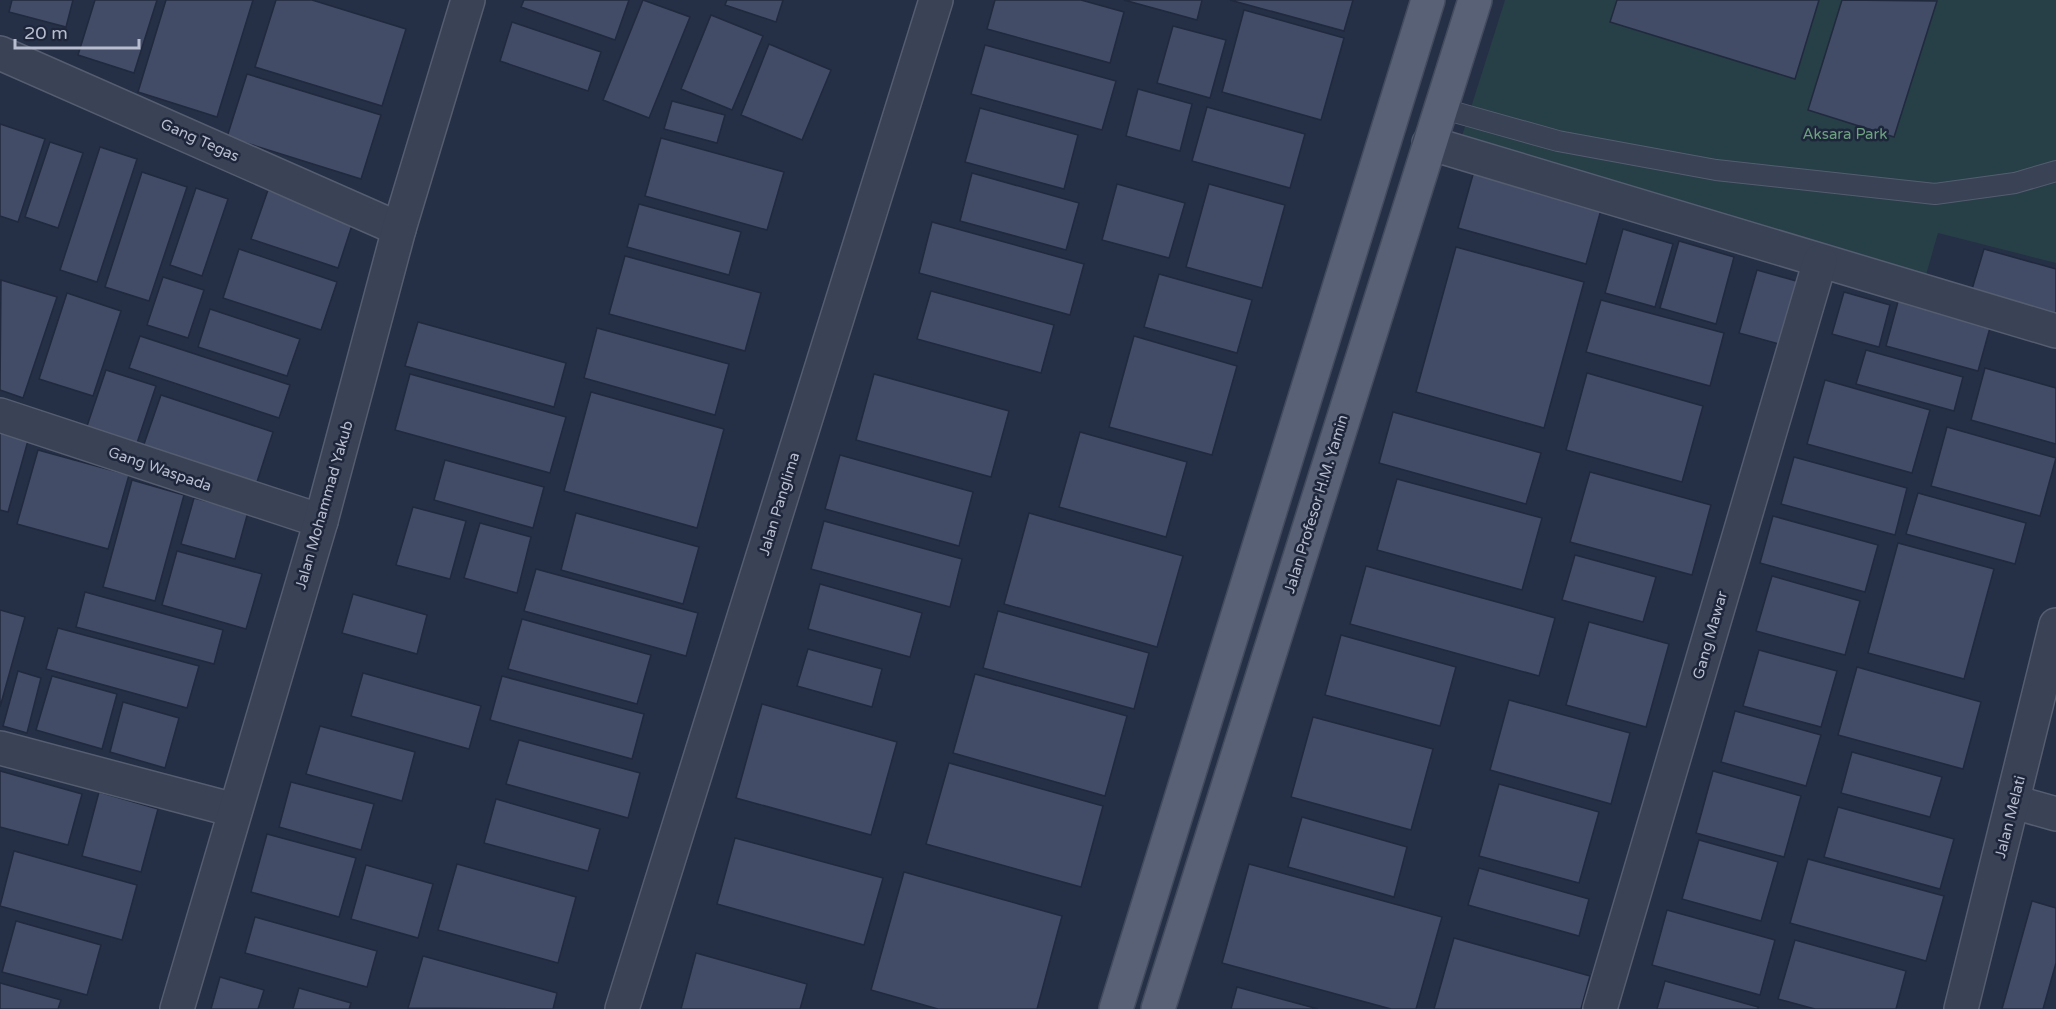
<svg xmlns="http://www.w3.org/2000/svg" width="2056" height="1009" viewBox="0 0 2056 1009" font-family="'Varela Round',sans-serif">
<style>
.green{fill:#273f47}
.building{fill:#424c67;stroke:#20293d;stroke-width:1.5}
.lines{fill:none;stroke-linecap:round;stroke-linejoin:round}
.service-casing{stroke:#555d70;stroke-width:22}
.minor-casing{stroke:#555d70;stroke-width:36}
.primary-casing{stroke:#434b5f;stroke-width:36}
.service{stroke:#3a4256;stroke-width:20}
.minor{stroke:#3a4256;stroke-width:33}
.primary{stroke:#586175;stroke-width:33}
.labels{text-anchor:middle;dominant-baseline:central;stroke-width:5;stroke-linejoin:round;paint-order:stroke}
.park-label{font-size:15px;fill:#6da280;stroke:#1e263b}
.street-label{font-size:15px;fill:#b8becf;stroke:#1e263b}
</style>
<rect width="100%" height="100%" fill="#252f46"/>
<path class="green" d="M1505,0H2056V263L1938,233L1920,296L1455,158Z"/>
<g class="building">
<path d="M12,0H73L66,27L9,12Z"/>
<path d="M95,0H157L134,73L78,55Z"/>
<path d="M166,0H253L217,117L138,92Z"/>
<path d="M276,0H312L406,29L382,106L255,67Z"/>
<path d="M524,0H629L615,40L521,7Z"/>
<path d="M643,0L690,17L649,118L603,100Z"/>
<path d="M727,0H783L776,22L725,5Z"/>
<path d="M995,0H1081L1124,12L1110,63L987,29Z"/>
<path d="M1124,0H1202L1197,20Z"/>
<path d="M1230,0H1353L1344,31Z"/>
<path d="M1617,0H1819L1795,79L1610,22Z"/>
<path d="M1842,0L1937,1L1894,137L1808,110Z"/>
<path d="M1244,10L1344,38L1321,120L1222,92Z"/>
<path d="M711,15L763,36L732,110L681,89Z"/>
<path d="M512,22L601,52L588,91L500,61Z"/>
<path d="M1173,26L1226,40L1210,98L1157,83Z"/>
<path d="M769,44L831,70L802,140L741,115Z"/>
<path d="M985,45L1116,81L1102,130L971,94Z"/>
<path d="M247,74L381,115L361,179L227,137Z"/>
<path d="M1138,89L1192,104L1180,151L1126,136Z"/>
<path d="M672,101L725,115L717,143L664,129Z"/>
<path d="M1207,107L1305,134L1290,188L1192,161Z"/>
<path d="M980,108L1078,135L1064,189L965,162Z"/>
<path d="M0,124L45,139L18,222L0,216Z"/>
<path d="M661,138L784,172L767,230L645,196Z"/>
<path d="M50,142L83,153L58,228L25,217Z"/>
<path d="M100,147L137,159L97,282L60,270Z"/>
<path d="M1474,171L1602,206L1586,264L1458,228Z"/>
<path d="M142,172L187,187L149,301L105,287Z"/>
<path d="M972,173L1079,203L1066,250L960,221Z"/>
<path d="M1117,184L1185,203L1169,258L1102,240Z"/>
<path d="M1209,184L1285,205L1262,288L1186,267Z"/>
<path d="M196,188L228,199L202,276L170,265Z"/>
<path d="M268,190L354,219L338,268L251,239Z"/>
<path d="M639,204L741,232L729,275L627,247Z"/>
<path d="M932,222L1084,264L1070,315L919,273Z"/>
<path d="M1623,229L1673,244L1655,307L1605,293Z"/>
<path d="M1679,241L1734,257L1716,324L1660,308Z"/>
<path d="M1456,247L1584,282L1544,428L1416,392Z"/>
<path d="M239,249L337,282L321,330L223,298Z"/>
<path d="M1984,249L2056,269V320L1970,296Z"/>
<path d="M625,256L761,293L745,351L609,314Z"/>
<path d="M1757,270L1800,282L1783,345L1739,333Z"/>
<path d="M1159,274L1252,300L1237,353L1144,327Z"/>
<path d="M163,277L204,290L188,338L147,325Z"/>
<path d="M1,280L57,297L23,398L0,390Z"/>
<path d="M931,291L1054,325L1041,373L917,339Z"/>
<path d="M1844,292L1890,305L1879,347L1832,334Z"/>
<path d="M67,293L121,311L93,396L39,379Z"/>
<path d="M1899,298L1991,324L1978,371L1886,346Z"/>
<path d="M1601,300L1724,333L1710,386L1586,352Z"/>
<path d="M210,309L300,339L287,376L198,347Z"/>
<path d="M418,322L566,363L554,407L405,366Z"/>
<path d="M597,328L729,364L715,415L584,378Z"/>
<path d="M140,336L290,385L279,418L129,368Z"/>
<path d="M1134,336L1237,366L1212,455L1109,427Z"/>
<path d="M1866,350L1963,377L1954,411L1856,384Z"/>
<path d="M1985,368L2056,388V444L1971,420Z"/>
<path d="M106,370L156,386L136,446L86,429Z"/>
<path d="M1587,373L1703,406L1682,482L1566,450Z"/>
<path d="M410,374L566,417L550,473L395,430Z"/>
<path d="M874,374L1009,411L991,477L856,440Z"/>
<path d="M1825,380L1930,410L1912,473L1807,444Z"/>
<path d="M591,392L724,429L697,528L564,491Z"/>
<path d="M161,395L273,432L256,485L143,447Z"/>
<path d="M1393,412L1541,453L1526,504L1379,463Z"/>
<path d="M1947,427L2056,458L2040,516L1931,486Z"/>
<path d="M0,429L29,437L8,512L0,510Z"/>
<path d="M1080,432L1187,462L1166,537L1059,507Z"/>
<path d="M38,450L129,475L108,549L17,524Z"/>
<path d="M840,455L973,492L959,546L825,509Z"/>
<path d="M1794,457L1907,488L1895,535L1781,504Z"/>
<path d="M445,460L544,487L533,528L434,500Z"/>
<path d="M1590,472L1711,505L1692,575L1570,542Z"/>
<path d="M1397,479L1542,518L1522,590L1377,550Z"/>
<path d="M132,480L184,495L155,601L103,587Z"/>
<path d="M1918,493L2026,523L2015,564L1906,534Z"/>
<path d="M194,498L248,512L235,559L181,544Z"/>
<path d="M413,507L466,521L450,579L396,565Z"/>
<path d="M576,513L699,547L683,604L561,570Z"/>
<path d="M1029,513L1183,556L1157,647L1004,604Z"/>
<path d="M1773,516L1878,545L1865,592L1760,563Z"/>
<path d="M824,521L962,559L950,607L811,569Z"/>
<path d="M480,523L531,537L517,593L464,578Z"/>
<path d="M1898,543L1994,569L1964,679L1868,653Z"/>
<path d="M177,551L262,574L246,629L162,605Z"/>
<path d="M1575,555L1656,577L1643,622L1562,600Z"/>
<path d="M1366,566L1555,618L1539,676L1350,624Z"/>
<path d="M536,569L698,613L686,656L524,611Z"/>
<path d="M1772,576L1860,601L1845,655L1756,631Z"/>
<path d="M820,584L922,613L910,657L808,629Z"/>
<path d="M85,592L223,630L214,664L76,627Z"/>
<path d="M353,594L427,615L417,654L342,633Z"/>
<path d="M0,610L25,617L0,707Z"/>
<path d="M998,611L1149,653L1134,709L983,668Z"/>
<path d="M522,619L651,655L637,704L508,669Z"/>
<path d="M1589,622L1669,644L1646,727L1566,705Z"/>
<path d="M58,628L199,666L187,708L46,669Z"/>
<path d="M1341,635L1456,667L1440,726L1325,695Z"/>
<path d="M808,649L882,669L872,707L797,686Z"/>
<path d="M1759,650L1837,671L1821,727L1743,706Z"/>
<path d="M1857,667L1981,702L1963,769L1838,735Z"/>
<path d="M18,671L41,678L27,733L3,726Z"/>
<path d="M363,673L481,706L469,749L351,716Z"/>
<path d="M975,674L1127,716L1105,796L953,753Z"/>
<path d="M52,676L117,694L102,749L36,730Z"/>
<path d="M502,676L644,714L632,759L490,720Z"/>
<path d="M1509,700L1630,733L1611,804L1490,770Z"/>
<path d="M123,702L179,718L165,768L110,752Z"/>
<path d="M762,704L897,742L871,835L736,798Z"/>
<path d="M1735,711L1821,735L1806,786L1721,762Z"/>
<path d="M1313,717L1433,749L1411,830L1291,797Z"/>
<path d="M320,726L415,752L402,801L306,774Z"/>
<path d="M519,740L640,773L628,818L506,784Z"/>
<path d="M1852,752L1942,777L1930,817L1841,793Z"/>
<path d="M949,763L1103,806L1081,887L926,844Z"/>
<path d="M0,771L82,794L68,845L0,827Z"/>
<path d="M1713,771L1801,796L1784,857L1696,833Z"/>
<path d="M291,782L374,804L361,850L279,827Z"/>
<path d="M1499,784L1599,812L1579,883L1479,856Z"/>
<path d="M99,792L158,809L141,872L82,856Z"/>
<path d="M496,799L600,829L588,871L484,843Z"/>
<path d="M1838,807L1954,839L1940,889L1824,857Z"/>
<path d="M1302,817L1407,847L1394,897L1288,867Z"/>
<path d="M267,834L356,858L339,917L251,892Z"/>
<path d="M735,838L883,878L864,945L717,904Z"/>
<path d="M1699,840L1778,862L1761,921L1682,899Z"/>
<path d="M14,851L137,885L122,940L0,906Z"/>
<path d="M1808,859L1944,896L1926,961L1790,923Z"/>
<path d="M457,864L576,897L558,963L438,930Z"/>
<path d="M1249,864L1442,917L1416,1009H1391L1222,963Z"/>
<path d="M366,865L433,884L418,938L351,919Z"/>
<path d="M1479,868L1589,899L1579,936L1468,905Z"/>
<path d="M904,872L1062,916L1037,1009H938L871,990Z"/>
<path d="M2032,901L2056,908V963L2043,1009H2002Z"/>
<path d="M1667,910L1775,940L1760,995L1652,965Z"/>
<path d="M255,917L377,951L367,987L245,953Z"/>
<path d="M16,921L101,945L87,995L2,972Z"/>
<path d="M1454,938L1590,976L1581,1009H1434Z"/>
<path d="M1795,940L1906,971L1896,1009H1815L1778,999Z"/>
<path d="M696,953L807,984L800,1009H681Z"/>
<path d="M423,956L557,993L553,1009L408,1008Z"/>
<path d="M220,977L264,990L258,1009H211Z"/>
<path d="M1665,981L1758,1007V1009H1657Z"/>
<path d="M0,983L61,1000L58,1009H0Z"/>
<path d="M1237,987L1318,1009H1231Z"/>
<path d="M299,988L351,1003L349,1009H293Z"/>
</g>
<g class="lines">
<defs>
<path id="service" d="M1440,108L1558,141L1716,170L1935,194L2015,183L2056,171"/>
<g id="minor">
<path d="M0,53L399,229"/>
<path d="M1429,143L2056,331"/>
<path d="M0,415L321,521"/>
<path d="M0,748L234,810"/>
<path d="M2014,802L2056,814"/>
<path d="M177,1009L321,521L399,229L468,0"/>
<path d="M622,1009L936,0"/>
<path d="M1600,1009L1820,261"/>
<path d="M1961,1009L2056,625"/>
</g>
<g id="primary">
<path d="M1116,1009L1428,0"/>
<path d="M1158,1009L1475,0"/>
</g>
</defs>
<use href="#service" class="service-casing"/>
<use href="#minor" class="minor-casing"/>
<use href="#primary" class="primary-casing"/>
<use href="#service" class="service"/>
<use href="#minor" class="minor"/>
<use href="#primary" class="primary"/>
</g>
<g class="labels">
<g class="park-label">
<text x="1845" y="134">Aksara Park</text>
</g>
<g class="street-label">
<text transform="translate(200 140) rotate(24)">Gang Tegas</text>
<text transform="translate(160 469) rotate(19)">Gang Waspada</text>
<text transform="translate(779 504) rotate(-73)">Jalan Panglima</text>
<text transform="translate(1316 504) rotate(-73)">Jalan Profesor H.M. Yamin</text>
<text transform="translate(324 505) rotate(-74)">Jalan Mohammad Yakub</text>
<text transform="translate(1710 635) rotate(-74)">Gang Mawar</text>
<text transform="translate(2010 817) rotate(-76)">Jalan Melati</text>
</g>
</g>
<path d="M15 39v9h124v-9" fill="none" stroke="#b8becf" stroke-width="3"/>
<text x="24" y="39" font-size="18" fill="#b8becf" stroke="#1e263b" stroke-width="4.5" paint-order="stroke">20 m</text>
</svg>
